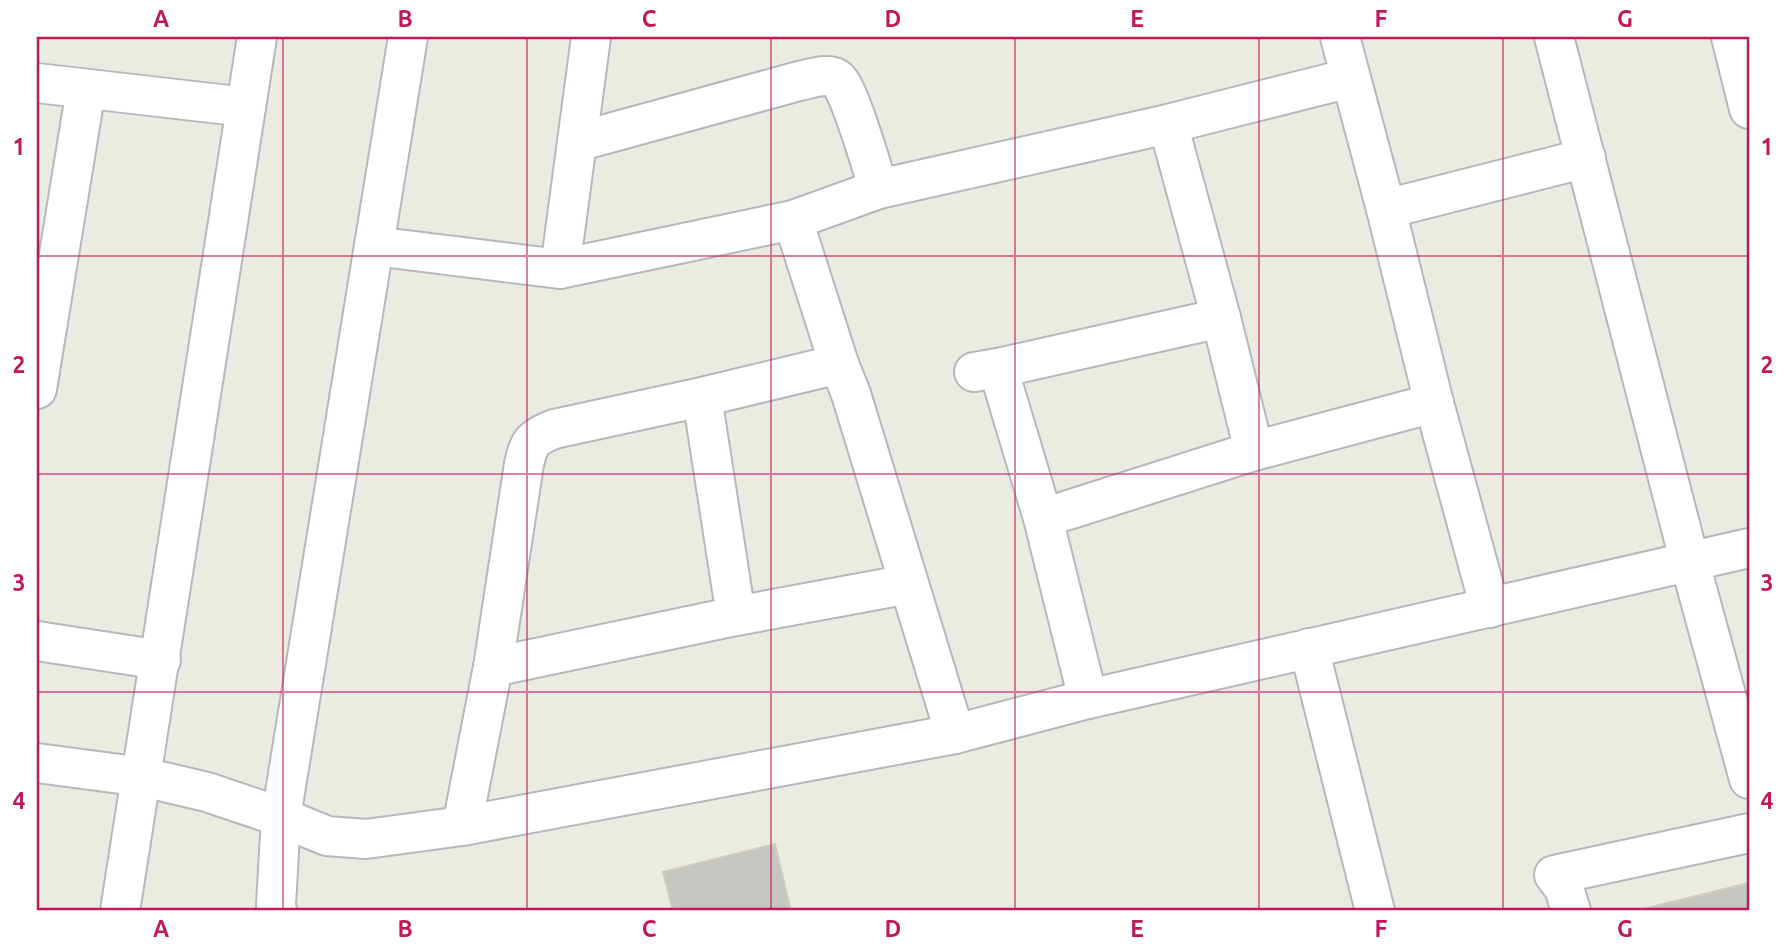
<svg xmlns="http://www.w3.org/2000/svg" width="1786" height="948" viewBox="0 0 1786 948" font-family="Ubuntu,sans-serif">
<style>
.building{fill:#c7c5bf;stroke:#cfcdc1;stroke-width:2}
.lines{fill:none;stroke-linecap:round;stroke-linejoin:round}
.minor-casing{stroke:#b7b8bd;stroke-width:42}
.minor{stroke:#fff;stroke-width:38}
.grid{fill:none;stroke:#c2185b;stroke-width:2;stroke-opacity:0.55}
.neatline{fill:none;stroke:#c2185b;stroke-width:2.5}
.grid-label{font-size:23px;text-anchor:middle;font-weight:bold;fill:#c2185b}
</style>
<rect width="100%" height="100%" fill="#ebebe2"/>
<g class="building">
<path d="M775,844L791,911H673L663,872Z"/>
<path d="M1749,883V911H1635Z"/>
</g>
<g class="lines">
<defs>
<g id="minor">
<path d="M1340,37L1386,209L1434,403L1490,608"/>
<path d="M1554,37L1690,563L1749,779"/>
<path d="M1731,37L1749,109"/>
<path d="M37,83L246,107"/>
<path d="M1168,124L1221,318L1254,451"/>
<path d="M577,142L799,81C810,79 826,73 836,78C848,83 873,173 879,189"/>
<path d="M1386,209L1586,158"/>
<path d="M793,220L839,364L851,394L955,734"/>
<path d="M374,246L560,269L793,220L879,189L1168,124L1350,78"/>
<path d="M560,269L591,37"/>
<path d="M998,368L1043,518L1088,699"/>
<path d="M974,372L998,368L1221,318"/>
<path d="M37,389L86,89"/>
<path d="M702,397L839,364"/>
<path d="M1043,518L1254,451L1434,403"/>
<path d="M37,641L161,660"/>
<path d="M1309,648L1375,911"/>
<path d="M493,667L736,616L909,584"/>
<path d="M37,763L143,777L207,792L281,817L327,836L366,839L462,826L955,734L1088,699L1749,548"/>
<path d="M462,826L493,667L524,464C529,442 532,438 554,429L702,397L736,616"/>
<path d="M120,911L257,37"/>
<path d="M277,911L276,905L281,817L408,37"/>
<path d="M1571,911L1564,888L1554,875L1749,833"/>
</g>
</defs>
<use href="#minor" class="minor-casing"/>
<use href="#minor" class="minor"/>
</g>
<path class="grid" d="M283,37V911M527,37V911M771,37V911M1015,37V911M1259,37V911M1503,37V911M37,256H1749M37,474H1749M37,692H1749"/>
<rect width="1786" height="948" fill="none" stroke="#ffffff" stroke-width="77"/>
<rect x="38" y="38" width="1710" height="871" class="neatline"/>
<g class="grid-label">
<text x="161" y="27">A</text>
<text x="405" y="27">B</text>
<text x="649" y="27">C</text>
<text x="893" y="27">D</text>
<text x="1137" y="27">E</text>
<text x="1381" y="27">F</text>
<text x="1625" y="27">G</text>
<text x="19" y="155">1</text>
<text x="1767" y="155">1</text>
<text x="19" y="373">2</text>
<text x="1767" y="373">2</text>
<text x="19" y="591">3</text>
<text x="1767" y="591">3</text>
<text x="19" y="809">4</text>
<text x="1767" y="809">4</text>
<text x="161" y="937">A</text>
<text x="405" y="937">B</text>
<text x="649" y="937">C</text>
<text x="893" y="937">D</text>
<text x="1137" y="937">E</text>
<text x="1381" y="937">F</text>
<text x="1625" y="937">G</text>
</g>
</svg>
